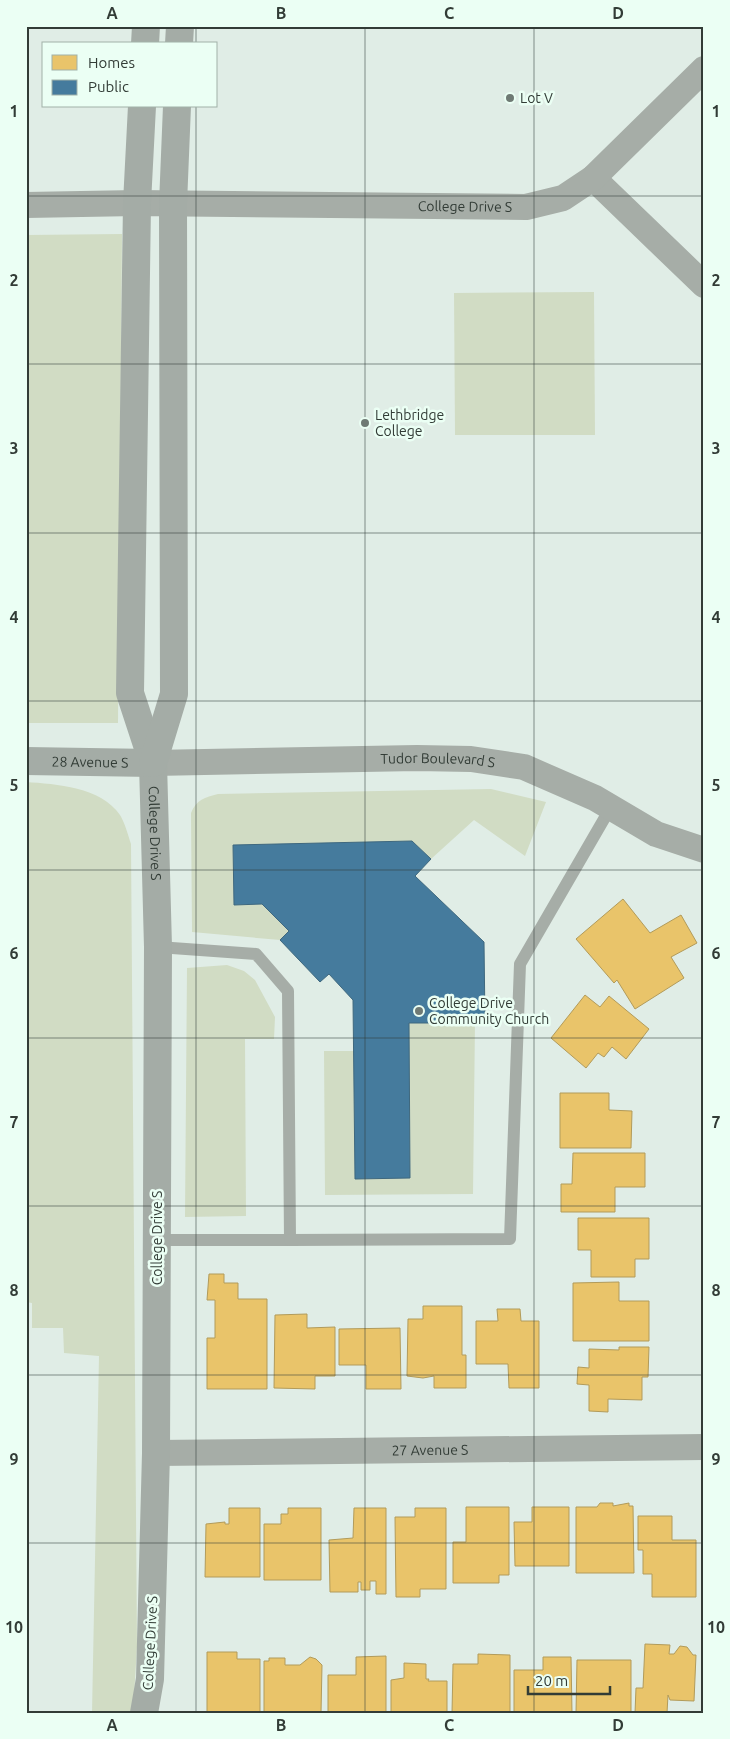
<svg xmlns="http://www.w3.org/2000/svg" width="730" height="1739" viewBox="0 0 730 1739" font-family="Ubuntu,sans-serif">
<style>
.green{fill:#d1dcc4}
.homes{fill:#e9c46a;stroke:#b29b5a}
.public{fill:#457b9d;stroke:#3f687e}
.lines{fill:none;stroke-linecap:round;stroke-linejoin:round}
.lane{stroke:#a6ada7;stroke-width:12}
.street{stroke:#a6ada7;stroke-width:26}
.secondary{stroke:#a4aca6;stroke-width:28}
.grid{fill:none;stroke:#323c36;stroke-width:1;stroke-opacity:0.55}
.poi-dot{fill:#6f7a74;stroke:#ebfff4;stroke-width:2}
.labels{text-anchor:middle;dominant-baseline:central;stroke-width:5;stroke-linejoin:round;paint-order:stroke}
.poi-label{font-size:14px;fill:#323c36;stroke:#ebfff4;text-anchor:start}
.street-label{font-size:14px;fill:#323c36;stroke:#ebfff4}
.neatline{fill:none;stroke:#323c36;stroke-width:2}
.grid-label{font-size:16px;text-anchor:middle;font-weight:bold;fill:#323c36}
</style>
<rect width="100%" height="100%" fill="#e0ede6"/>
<g class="green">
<path d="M122,234L118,723H26V235Z"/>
<path d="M594,292L595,435H455L454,293Z"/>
<path d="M26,782C56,784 101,787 120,815C125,823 128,835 131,844L137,1647L133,1713H92L99,1356L64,1353L63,1328H32V1303L26,1302Z"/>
<path d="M491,789L546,802L525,856L474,820L431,859L412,841L233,845L234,905L262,904L289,931L280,940L192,932L191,813C196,800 205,797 218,794Z"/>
<path d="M227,965L244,971L255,980L275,1017L274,1039H245L246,1216L185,1217L187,968Z"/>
<path d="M475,1022L473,1194L325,1195L324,1051H354L355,1179L409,1178V1023Z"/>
</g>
<g class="homes">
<path d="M623,899L650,933L681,915L697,943L671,957L684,978L635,1009L617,980L614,983L576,939Z"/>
<path d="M585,995L600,1007L609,996L649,1029L626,1059L612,1047L604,1057L598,1053L586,1068L551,1038Z"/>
<path d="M560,1093H609V1110L632,1111L631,1148H560Z"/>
<path d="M573,1153H645V1187H615V1212H561V1184H572Z"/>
<path d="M578,1218H649V1259H635V1277H591V1250H578Z"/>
<path d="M209,1274H224V1283H238V1299H267V1389H207V1338H215V1300H207Z"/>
<path d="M619,1282V1301H649V1341H573V1283Z"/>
<path d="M423,1306H462V1355H466V1388H434V1376L423,1378L407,1376L408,1319H423Z"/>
<path d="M497,1309H520L521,1321H539V1388H509L508,1364H476V1321H498Z"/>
<path d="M307,1314V1328L335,1327V1376H315V1389L274,1388L275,1315Z"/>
<path d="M400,1328L401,1389H366V1365H339V1329Z"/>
<path d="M619,1347H649L648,1377H642V1400L608,1399V1412L589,1411V1385L577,1384L578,1367L589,1368V1349L619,1350Z"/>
<path d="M600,1503H613V1506L629,1503V1506H633L634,1573H576V1507H597Z"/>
<path d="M466,1507H509V1575H499V1583H453V1542H466Z"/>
<path d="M532,1507H569V1566H515L514,1522H532Z"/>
<path d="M229,1508H260V1577H205L206,1524L225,1522V1524H229Z"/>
<path d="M288,1508H321V1580H264V1524H281V1514H288Z"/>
<path d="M354,1508H386V1594H376V1581H370V1590H361V1582H358V1592H330L329,1540L353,1538Z"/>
<path d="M415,1508H446V1589H420V1597H396L395,1517H415Z"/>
<path d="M638,1516H672V1540H696V1597H652V1574H643V1550H638Z"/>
<path d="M645,1644L670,1645L669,1654H674L680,1646L687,1647L693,1655H696L694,1701L670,1700L668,1695L667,1713H635L636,1688H643Z"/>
<path d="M207,1652H237V1659H260V1713H207Z"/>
<path d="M478,1654L510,1655V1712L452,1713L453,1664H478Z"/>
<path d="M386,1656V1713H328V1675H356V1657Z"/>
<path d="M310,1657L316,1659L322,1665L321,1713H264V1661H269V1658H285V1665H300Z"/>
<path d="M543,1657H571L572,1713H514V1670H543Z"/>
<path d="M577,1660H631V1713H576Z"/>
<path d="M404,1663L426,1664V1679H429L428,1681H447V1713H391V1680L404,1678Z"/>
</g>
<path class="public" d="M412,841L431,859L415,876L484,942L485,1023H409L410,1178L355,1179L353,1000L329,974L320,982L280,940L289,931L262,904L234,905L233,845Z"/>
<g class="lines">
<g class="lane">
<path d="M157,1240H290L288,991L256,954L158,947"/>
<path d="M290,1240L510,1239L520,964L611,807"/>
</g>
<g class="street">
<path d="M593,178L704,285"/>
<path id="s1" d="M26,205L137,203L526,207L563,198L593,178L704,69"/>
<path id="s2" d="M153,763L417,758L471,759L524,767L595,798L656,834L704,850"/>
<path id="s3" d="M156,1453L704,1447"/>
</g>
<g class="secondary">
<path d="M145,44L146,26"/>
<path d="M179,44L180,26"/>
<path id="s4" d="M142,106L137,203L130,693L153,763L158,947L156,1453L150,1679L144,1713"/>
<path id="s5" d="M26,761L153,763"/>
<path d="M153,763L174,694L173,204L177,106"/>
</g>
</g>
<path class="grid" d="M196,26V44M365,26V1713M534,26V1713M196,106V1713M26,196H704M26,364H704M26,533H704M26,701H704M26,870H704M26,1038H704M26,1206H704M26,1375H704M26,1543H704"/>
<g class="poi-dot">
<circle cx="510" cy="98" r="5"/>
<circle cx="365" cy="423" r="5"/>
<circle cx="419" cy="1011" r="5"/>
</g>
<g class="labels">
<g class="poi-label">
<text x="520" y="98">Lot V</text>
<text x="375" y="415">Lethbridge<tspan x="375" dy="16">College</tspan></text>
<text x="429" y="1003">College Drive<tspan x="429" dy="16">Community Church</tspan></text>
</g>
<g class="street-label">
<text stroke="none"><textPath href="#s1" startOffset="439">College Drive S</textPath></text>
<text stroke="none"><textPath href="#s2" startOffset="285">Tudor Boulevard S</textPath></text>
<text stroke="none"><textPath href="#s5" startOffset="64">28 Avenue S</textPath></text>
<text stroke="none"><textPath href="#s4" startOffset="731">College Drive S</textPath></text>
<text transform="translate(157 1238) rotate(-90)">College Drive S</text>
<text stroke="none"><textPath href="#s3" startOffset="274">27 Avenue S</textPath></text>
<text transform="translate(150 1643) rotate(-87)">College Drive S</text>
</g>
</g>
<rect width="730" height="1739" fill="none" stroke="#ebfff4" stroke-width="55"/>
<rect x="42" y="42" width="175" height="65" fill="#ebfff4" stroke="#a1b1a8"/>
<rect x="52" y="55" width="25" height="15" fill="#e9c46a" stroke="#a1b1a8"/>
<text x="88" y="68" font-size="15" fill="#323c36">Homes</text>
<rect x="52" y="80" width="25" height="15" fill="#457b9d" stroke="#a1b1a8"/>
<text x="88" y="92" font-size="15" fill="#323c36">Public</text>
<path d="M528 1686v8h82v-8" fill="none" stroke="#323c36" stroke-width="2.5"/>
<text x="535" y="1686" font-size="15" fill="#323c36" stroke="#ebfff4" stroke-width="4" paint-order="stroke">20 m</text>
<rect x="28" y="28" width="674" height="1684" class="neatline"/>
<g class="grid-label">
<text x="112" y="19">A</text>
<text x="281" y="19">B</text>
<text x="449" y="19">C</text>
<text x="618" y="19">D</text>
<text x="14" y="117">1</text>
<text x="716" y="117">1</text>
<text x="14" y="286">2</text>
<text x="716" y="286">2</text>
<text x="14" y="454">3</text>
<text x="716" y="454">3</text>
<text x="14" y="623">4</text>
<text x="716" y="623">4</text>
<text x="14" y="791">5</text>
<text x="716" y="791">5</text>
<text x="14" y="959">6</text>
<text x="716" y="959">6</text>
<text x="14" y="1128">7</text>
<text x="716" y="1128">7</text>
<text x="14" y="1296">8</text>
<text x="716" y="1296">8</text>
<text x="14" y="1465">9</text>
<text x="716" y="1465">9</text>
<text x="14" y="1633">10</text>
<text x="716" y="1633">10</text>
<text x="112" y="1731">A</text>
<text x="281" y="1731">B</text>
<text x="449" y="1731">C</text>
<text x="618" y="1731">D</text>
</g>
</svg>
